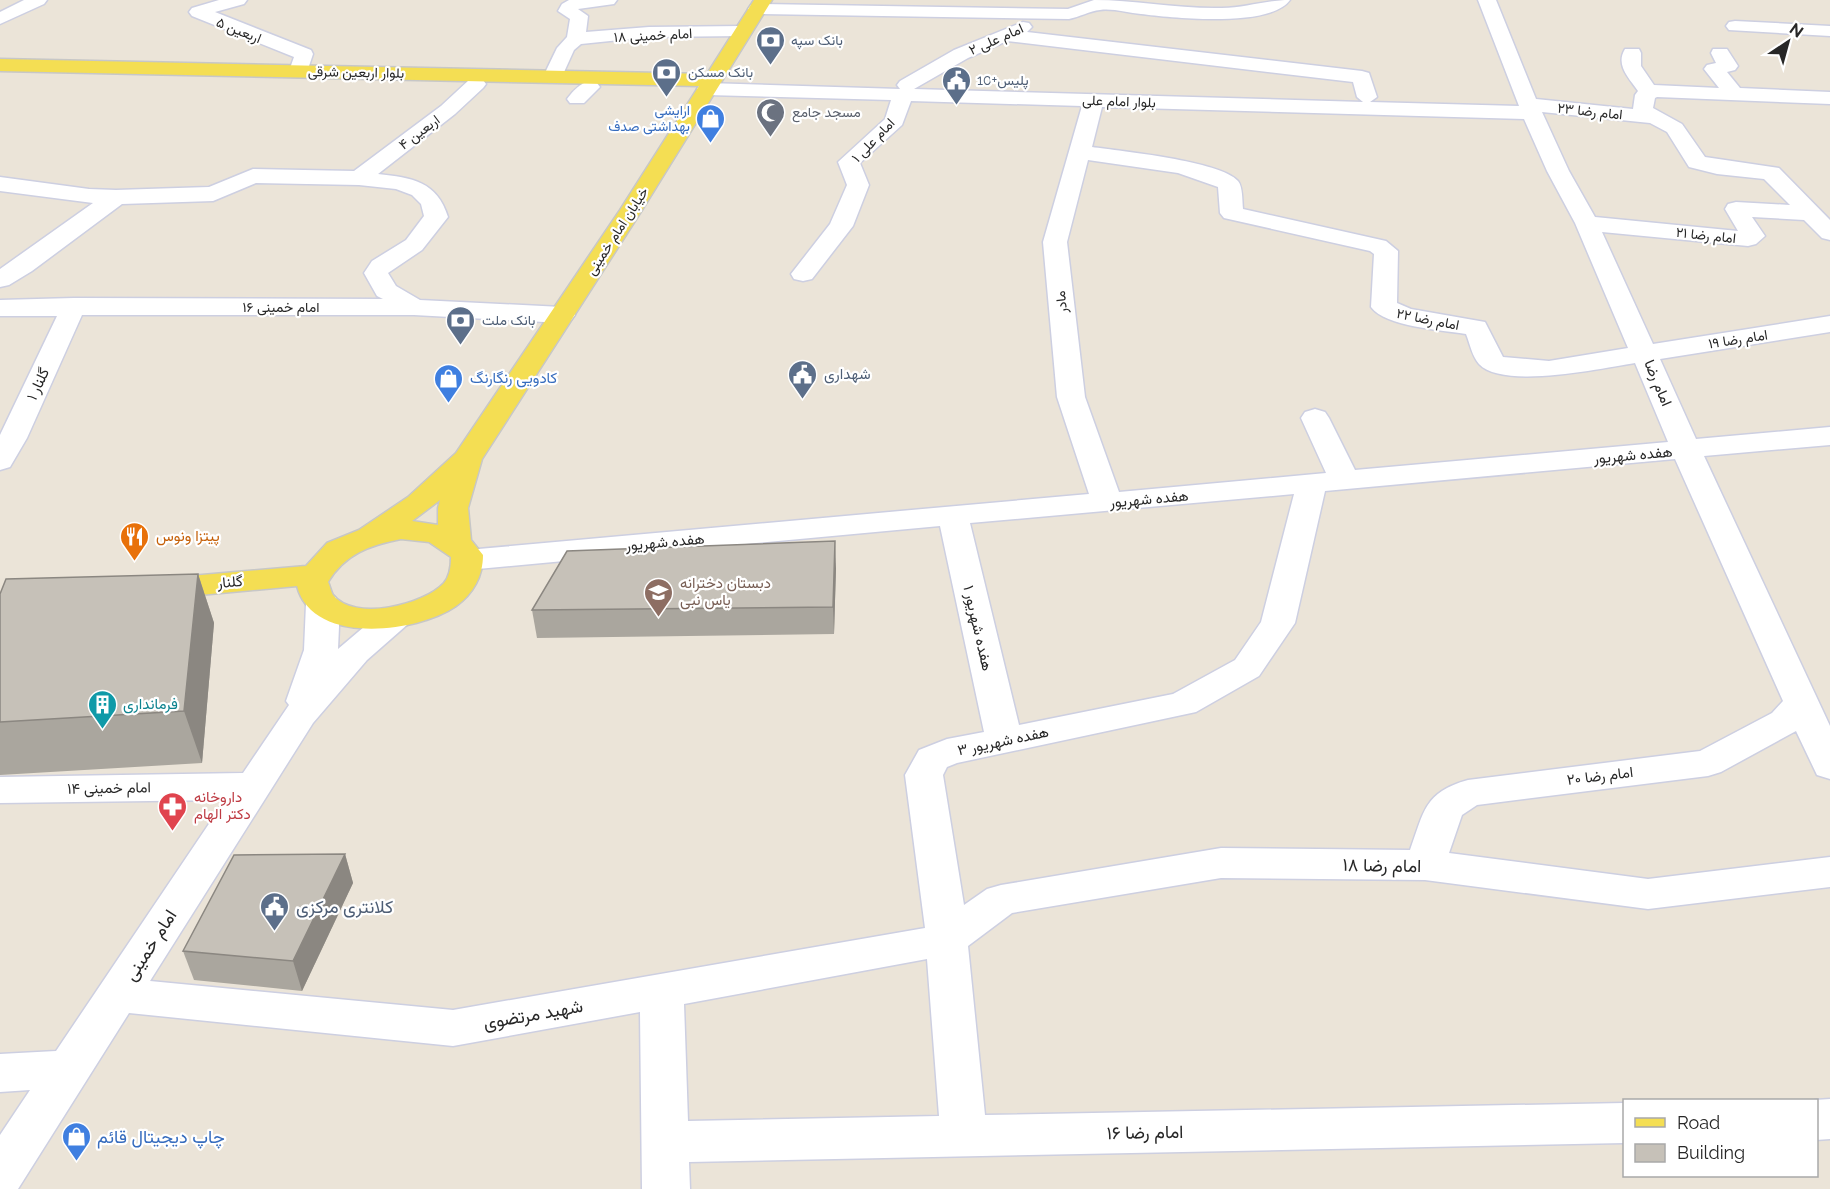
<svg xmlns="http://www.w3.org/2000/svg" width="1830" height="1189" viewBox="0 0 1830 1189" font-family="Raleway,Vazirmatn,sans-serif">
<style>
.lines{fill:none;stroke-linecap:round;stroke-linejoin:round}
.minor-casing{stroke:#cdcfe1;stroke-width:3}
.major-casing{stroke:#c7c7c7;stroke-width:3}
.minor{fill:#fff;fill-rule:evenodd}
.major{fill:#f4de53;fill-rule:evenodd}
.wall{fill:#aaa69e}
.shaded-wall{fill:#8b8781}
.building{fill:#c6c1b8;stroke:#8b8781;stroke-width:1.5}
.labels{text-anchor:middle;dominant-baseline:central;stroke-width:4.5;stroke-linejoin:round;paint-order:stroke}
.far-street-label{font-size:14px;fill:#272727;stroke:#fff}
.far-service-label{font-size:14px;fill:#4e5e75;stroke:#fff;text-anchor:start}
.far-shop-label{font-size:14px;fill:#366cbe;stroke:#fff;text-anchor:end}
.far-worship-label{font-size:14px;fill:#5b616d;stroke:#fff;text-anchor:start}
.service-label{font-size:15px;fill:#4e5e75;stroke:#fff;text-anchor:start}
.shop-label{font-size:15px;fill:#366cbe;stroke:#fff;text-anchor:start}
.street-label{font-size:15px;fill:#272727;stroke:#fff}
.food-label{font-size:15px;fill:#c56008;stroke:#fff;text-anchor:start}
.education-label{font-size:15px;fill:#785e54;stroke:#fff;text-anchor:start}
.culture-label{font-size:15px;fill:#0d838f;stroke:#fff;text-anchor:start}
.health-label{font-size:15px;fill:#be3a42;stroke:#fff;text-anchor:start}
.near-street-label{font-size:18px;fill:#272727;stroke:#fff}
.near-service-label{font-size:18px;fill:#4e5e75;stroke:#fff;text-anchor:start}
.near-shop-label{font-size:18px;fill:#366cbe;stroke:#fff;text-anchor:start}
</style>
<rect width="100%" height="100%" fill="#ebe4d8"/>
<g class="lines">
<defs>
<g id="minor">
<path d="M24,0H47L44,4L0,24V12Z"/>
<path d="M219,0H247L244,4L215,12L311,50L313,54L306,75H292L289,71L294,57L192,16L189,12L192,8Z"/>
<path d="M569,0H617L614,4L578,9L588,16L586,32L649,27L743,26L749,27L752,31L749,35L743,36L649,37L581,44L574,50L560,81H546L543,77L557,48L567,37L570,19L558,11L562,4Z"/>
<path d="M1094,0C1135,0 1178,9 1222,8C1245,8 1266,0 1290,0C1270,28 1173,18 1141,14C1129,13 1112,8 1100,10C1090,11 1079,17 1069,19L757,14L751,13L748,9L751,5L757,4L1068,9Z"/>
<path d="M1478,0H1496L1536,99L1633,109L1635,95L1638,91C1629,78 1615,65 1625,49H1639L1641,53V66L1654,85L1719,88L1704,69L1707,65L1716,63L1711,53L1713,49H1727L1738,66L1735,70L1727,72L1740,88L1830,92V104L1657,97L1655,98L1653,108L1682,124L1705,157L1779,168L1830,220V240L1822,238L1804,220L1752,217L1765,236L1756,244L1748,246L1602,232L1653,344L1830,316V332L1660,359L1696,439L1830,427V445L1704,456L1830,726V779L1817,775L1796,731L1721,772L1708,776L1477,805L1462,815L1449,853L1648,879L1830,857V887L1648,909L1425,880L1221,878L1012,913L968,946L985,1115L1624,1103V1143L689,1162L690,1189H642L640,1012L453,1046L129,1013L18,1189H0V1135L30,1090L0,1092V1054L56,1051L225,800L0,803V777L243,773L289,705L286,701L304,650L306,604L311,597L323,594L335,597L340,604L338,649L384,610L396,607L408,610L413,617L408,624L367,660L313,723L150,981L453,1010L925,928L905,775L919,750L947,739L984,732L940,526L467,570L456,567L451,560L456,553L467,550L1089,494L1057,397L1043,242L1082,106L911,101L902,125L860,163L869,185L853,226L812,279L803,281L794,279L791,274L830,224L847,185L838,162L885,119L891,100L707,95L700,93L697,89L700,85L707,83L900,89L897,85L900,81L954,50L1023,22L1029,23L1032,27L1027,32L1362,71L1369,73L1377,97L1370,102L1519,106ZM1007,41L1353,82L1357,97L1363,102L914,89L968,58ZM1102,107L1524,119L1547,171L1575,223L1628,348L1549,361L1503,357L1485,322L1411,309L1397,303L1398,251L1386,241L1243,209C1242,201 1243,187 1238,181C1221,161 1120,151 1092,147ZM1542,112L1650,123L1667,132L1689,167L1717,174L1764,179L1790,205L1736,202L1728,204L1725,209L1738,231L1595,217L1569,171ZM1088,160L1178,173L1218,187L1220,213L1224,218L1370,251L1374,254L1371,307C1385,327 1443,330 1466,334C1470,344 1472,356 1479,364C1503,390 1603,368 1635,363L1668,442L1355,470L1329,418L1325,412L1315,409L1305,412L1301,418L1326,473L1119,492L1085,397L1067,242ZM1675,459L1783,701L1772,713L1700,751L1468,780C1424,792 1424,812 1410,850L1221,848L1001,885L987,889L964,905L943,775L947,767L957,763L1196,712L1259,676L1295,623L1325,491ZM1294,494L1261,622L1235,660L1173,694L1019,725L970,523ZM927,959L939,1116L688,1121L684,1004Z"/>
<path d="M1735,21L1830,26V36L1729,30L1726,26L1729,22Z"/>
<path d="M476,78L483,80L486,84L483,88L455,114L378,174C412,178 437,181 448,217L422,250L388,273L396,286L420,300L562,307L571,310L575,315L571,320L562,323L414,315H82L27,438L10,467L0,470V435L57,316H0V300L74,298L383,299L377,296L364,273L372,261L406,240L424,216L421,204L412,195L396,189L359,185L256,183L213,201L122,204L32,271L9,285L0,287V269L93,203L0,191V177L89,189L116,190L209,187L253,169L354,171L441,106L469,80Z"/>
<path d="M590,81L597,83L600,87L584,103H570L567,99C573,91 580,83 590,81Z"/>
<path d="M1830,1099V1139L1816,1140L1815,1100Z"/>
</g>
<path id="major" d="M754,0H772L642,210L482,459L468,508L471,540L483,555C483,576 473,594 456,606C417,633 312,646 297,586L156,599L144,596L140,589L144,582L156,579L306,566L327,543L359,530L408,497L456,453L620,210L699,86L0,71V59L707,74ZM440,500L438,508V525L412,521ZM401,539L429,542L451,557C451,565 450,576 444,583C424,605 354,622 333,595C331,592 330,586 328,582C345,554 370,545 401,539Z"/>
</defs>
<use href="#minor" class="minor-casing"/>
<use href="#major" class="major-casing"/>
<use href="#minor" class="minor"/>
<use href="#major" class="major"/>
</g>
<g class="wall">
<path d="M836,568L834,634L537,638L532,610Z"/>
<path d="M198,574L214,623L202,763L0,775V594Z"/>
<path d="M345,854L353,883L302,991L194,980L183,951Z"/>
</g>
<g class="shaded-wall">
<path d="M835,541L836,568L834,634L833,607Z"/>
<path d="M198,574L214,623L202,763L184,711Z"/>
<path d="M345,854L353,883L302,991L293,961Z"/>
</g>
<g class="building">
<path d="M835,541L833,607L532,610L567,551Z"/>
<path d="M198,574L184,711L0,722V594L6,579Z"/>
<path d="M345,854L293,961L183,951L234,855Z"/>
</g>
<defs>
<symbol id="bank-pin" viewBox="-11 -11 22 30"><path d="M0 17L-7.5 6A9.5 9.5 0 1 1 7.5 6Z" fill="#5c6f8a" stroke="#fff"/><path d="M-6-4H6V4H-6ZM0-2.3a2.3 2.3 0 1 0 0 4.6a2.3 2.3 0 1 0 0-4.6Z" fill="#fff"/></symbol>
<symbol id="civic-pin" viewBox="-11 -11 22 30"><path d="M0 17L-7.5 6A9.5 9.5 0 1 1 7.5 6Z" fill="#5c6f8a" stroke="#fff"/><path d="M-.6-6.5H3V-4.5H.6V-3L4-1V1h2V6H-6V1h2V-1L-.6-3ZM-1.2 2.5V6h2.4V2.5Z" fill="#fff"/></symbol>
<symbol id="mosque-pin" viewBox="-11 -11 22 30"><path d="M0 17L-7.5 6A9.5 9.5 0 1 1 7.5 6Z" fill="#6b7280" stroke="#fff"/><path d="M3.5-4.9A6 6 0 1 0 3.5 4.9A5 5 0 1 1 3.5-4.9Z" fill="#fff"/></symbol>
<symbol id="shop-pin" viewBox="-11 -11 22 30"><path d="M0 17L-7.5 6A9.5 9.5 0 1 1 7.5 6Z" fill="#3f7fe0" stroke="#fff"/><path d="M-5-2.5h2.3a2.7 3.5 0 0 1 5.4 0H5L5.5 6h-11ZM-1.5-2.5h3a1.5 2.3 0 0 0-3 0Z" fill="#fff"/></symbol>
<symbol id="restaurant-pin" viewBox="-11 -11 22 30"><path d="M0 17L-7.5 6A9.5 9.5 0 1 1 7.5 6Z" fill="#e8710a" stroke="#fff"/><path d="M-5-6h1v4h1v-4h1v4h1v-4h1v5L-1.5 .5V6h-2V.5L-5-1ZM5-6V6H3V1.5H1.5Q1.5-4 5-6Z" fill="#fff"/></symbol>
<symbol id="school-pin" viewBox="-11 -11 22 30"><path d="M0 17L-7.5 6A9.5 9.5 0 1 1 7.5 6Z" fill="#8d6e63" stroke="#fff"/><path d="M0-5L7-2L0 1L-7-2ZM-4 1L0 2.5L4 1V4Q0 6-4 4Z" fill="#fff"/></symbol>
<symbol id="building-pin" viewBox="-11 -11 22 30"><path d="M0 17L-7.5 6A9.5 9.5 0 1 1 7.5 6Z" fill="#0f9aa8" stroke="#fff"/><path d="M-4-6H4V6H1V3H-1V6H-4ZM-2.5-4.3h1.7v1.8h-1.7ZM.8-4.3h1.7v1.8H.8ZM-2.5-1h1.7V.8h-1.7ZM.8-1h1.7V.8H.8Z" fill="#fff"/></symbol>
<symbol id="pharmacy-pin" viewBox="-11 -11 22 30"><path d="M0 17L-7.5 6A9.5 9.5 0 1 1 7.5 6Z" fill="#e0444e" stroke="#fff"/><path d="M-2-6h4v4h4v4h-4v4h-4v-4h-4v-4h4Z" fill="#fff"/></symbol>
</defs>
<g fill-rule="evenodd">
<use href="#bank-pin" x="754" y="24" width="33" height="45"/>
<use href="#bank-pin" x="650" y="56" width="33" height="45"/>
<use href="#civic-pin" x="940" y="64" width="33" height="45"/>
<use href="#mosque-pin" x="754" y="96" width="33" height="45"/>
<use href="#shop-pin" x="694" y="102" width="33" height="45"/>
<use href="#bank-pin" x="444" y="304" width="33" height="45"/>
<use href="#civic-pin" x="786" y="358" width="33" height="45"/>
<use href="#shop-pin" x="432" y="362" width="33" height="45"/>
<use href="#restaurant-pin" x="118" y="520" width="33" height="45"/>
<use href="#school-pin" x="642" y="576" width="33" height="45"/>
<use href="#building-pin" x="86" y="688" width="33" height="45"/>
<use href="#pharmacy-pin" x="156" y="790" width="33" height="45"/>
<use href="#civic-pin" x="258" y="890" width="33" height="45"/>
<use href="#shop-pin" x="60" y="1120" width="33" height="45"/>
</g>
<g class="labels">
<g class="far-street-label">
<text transform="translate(239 30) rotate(22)">اربعین ۵</text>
<text transform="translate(653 35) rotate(-3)">امام خمینی ۱۸</text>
<text transform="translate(996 39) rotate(-24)">امام علی ۲</text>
<text transform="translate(356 72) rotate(1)">بلوار اربعین شرقی</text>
<text transform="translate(1119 101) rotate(2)">بلوار امام علی</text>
<text transform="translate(1590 111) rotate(6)">امام رضا ۲۳</text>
<text transform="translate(419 132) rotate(-37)">اربعین ۴</text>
<text transform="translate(873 140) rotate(-46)">امام علی ۱</text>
<text transform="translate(617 231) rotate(-57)">خیابان امام خمینی</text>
<text transform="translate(1706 235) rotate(6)">امام رضا ۲۱</text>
<text transform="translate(1061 302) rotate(-96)">مادر</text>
<text x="281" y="307">امام خمینی ۱۶</text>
<text transform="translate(1428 319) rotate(11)">امام رضا ۲۲</text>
<text transform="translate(1738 339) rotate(-9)">امام رضا ۱۹</text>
</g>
<g class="far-service-label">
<text x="791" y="40">بانک سپه</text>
<text x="688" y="72">بانک مسکن</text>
<text x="977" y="80">پلیس+10</text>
<text x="482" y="320">بانک ملت</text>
</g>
<g class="far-shop-label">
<text x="690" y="110">ارایشی<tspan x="690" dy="16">بهداشتی صدف</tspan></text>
</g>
<g class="far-worship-label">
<text x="792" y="112">مسجد جامع</text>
</g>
<g class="service-label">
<text x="824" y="374">شهداری</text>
</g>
<g class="shop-label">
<text x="470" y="378">کادویی رنگارنگ</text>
</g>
<g class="street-label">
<text transform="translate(1658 383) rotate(67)">امام رضا</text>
<text transform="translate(38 384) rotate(-65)">گلنار ۱</text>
<text transform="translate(1633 455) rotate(-5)">هفده شهریور</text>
<text transform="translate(1149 499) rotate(-5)">هفده شهریور</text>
<text transform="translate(665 542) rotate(-5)">هفده شهریور</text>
<text transform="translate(230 582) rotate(-5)">گلنار</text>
<text transform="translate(978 628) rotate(77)">هفده شهریور ۱</text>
<text transform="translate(1003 741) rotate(-12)">هفده شهریور ۳</text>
<text transform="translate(1600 776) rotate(-7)">امام رضا ۲۰</text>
<text transform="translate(109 788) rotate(-1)">امام خمینی ۱۴</text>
</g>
<g class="food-label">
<text x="156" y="536">پیتزا ونوس</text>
</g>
<g class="education-label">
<text x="680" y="583">دبستان دخترانه<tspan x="680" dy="17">یاس نبی</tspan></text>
</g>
<g class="culture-label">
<text x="123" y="704">فرمانداری</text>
</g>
<g class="health-label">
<text x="194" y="797">داروخانه<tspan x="194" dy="17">دکتر الهام</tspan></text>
</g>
<g class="near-street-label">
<text transform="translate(1382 865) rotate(1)">امام رضا ۱۸</text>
<text transform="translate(150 945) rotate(-57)">امام خمینی</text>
<text transform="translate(533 1014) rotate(-10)">شهید مرتضوی</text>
<text transform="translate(1145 1132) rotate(-1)">امام رضا ۱۶</text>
</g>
<g class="near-service-label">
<text x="296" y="906">کلانتری مرکزی</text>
</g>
<g class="near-shop-label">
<text x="97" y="1136">چاپ دیجیتال قائم</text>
</g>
</g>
<rect x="1623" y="1099" width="195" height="78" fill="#ffffff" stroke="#a9a9a9" stroke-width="1.5"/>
<rect x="1635" y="1118" width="30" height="9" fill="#f4de53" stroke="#a9a9a9" stroke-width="1.5"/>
<text x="1677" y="1129" font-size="18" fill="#272727">Road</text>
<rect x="1635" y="1144" width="30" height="18" fill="#c6c1b8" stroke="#a9a9a9" stroke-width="1.5"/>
<text x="1677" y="1159" font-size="18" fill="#272727">Building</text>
<g transform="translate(1788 42) rotate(36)" stroke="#ffffff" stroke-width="4.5" paint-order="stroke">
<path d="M0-4.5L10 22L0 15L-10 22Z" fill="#272727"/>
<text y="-9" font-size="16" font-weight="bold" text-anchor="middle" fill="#272727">N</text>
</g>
</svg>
